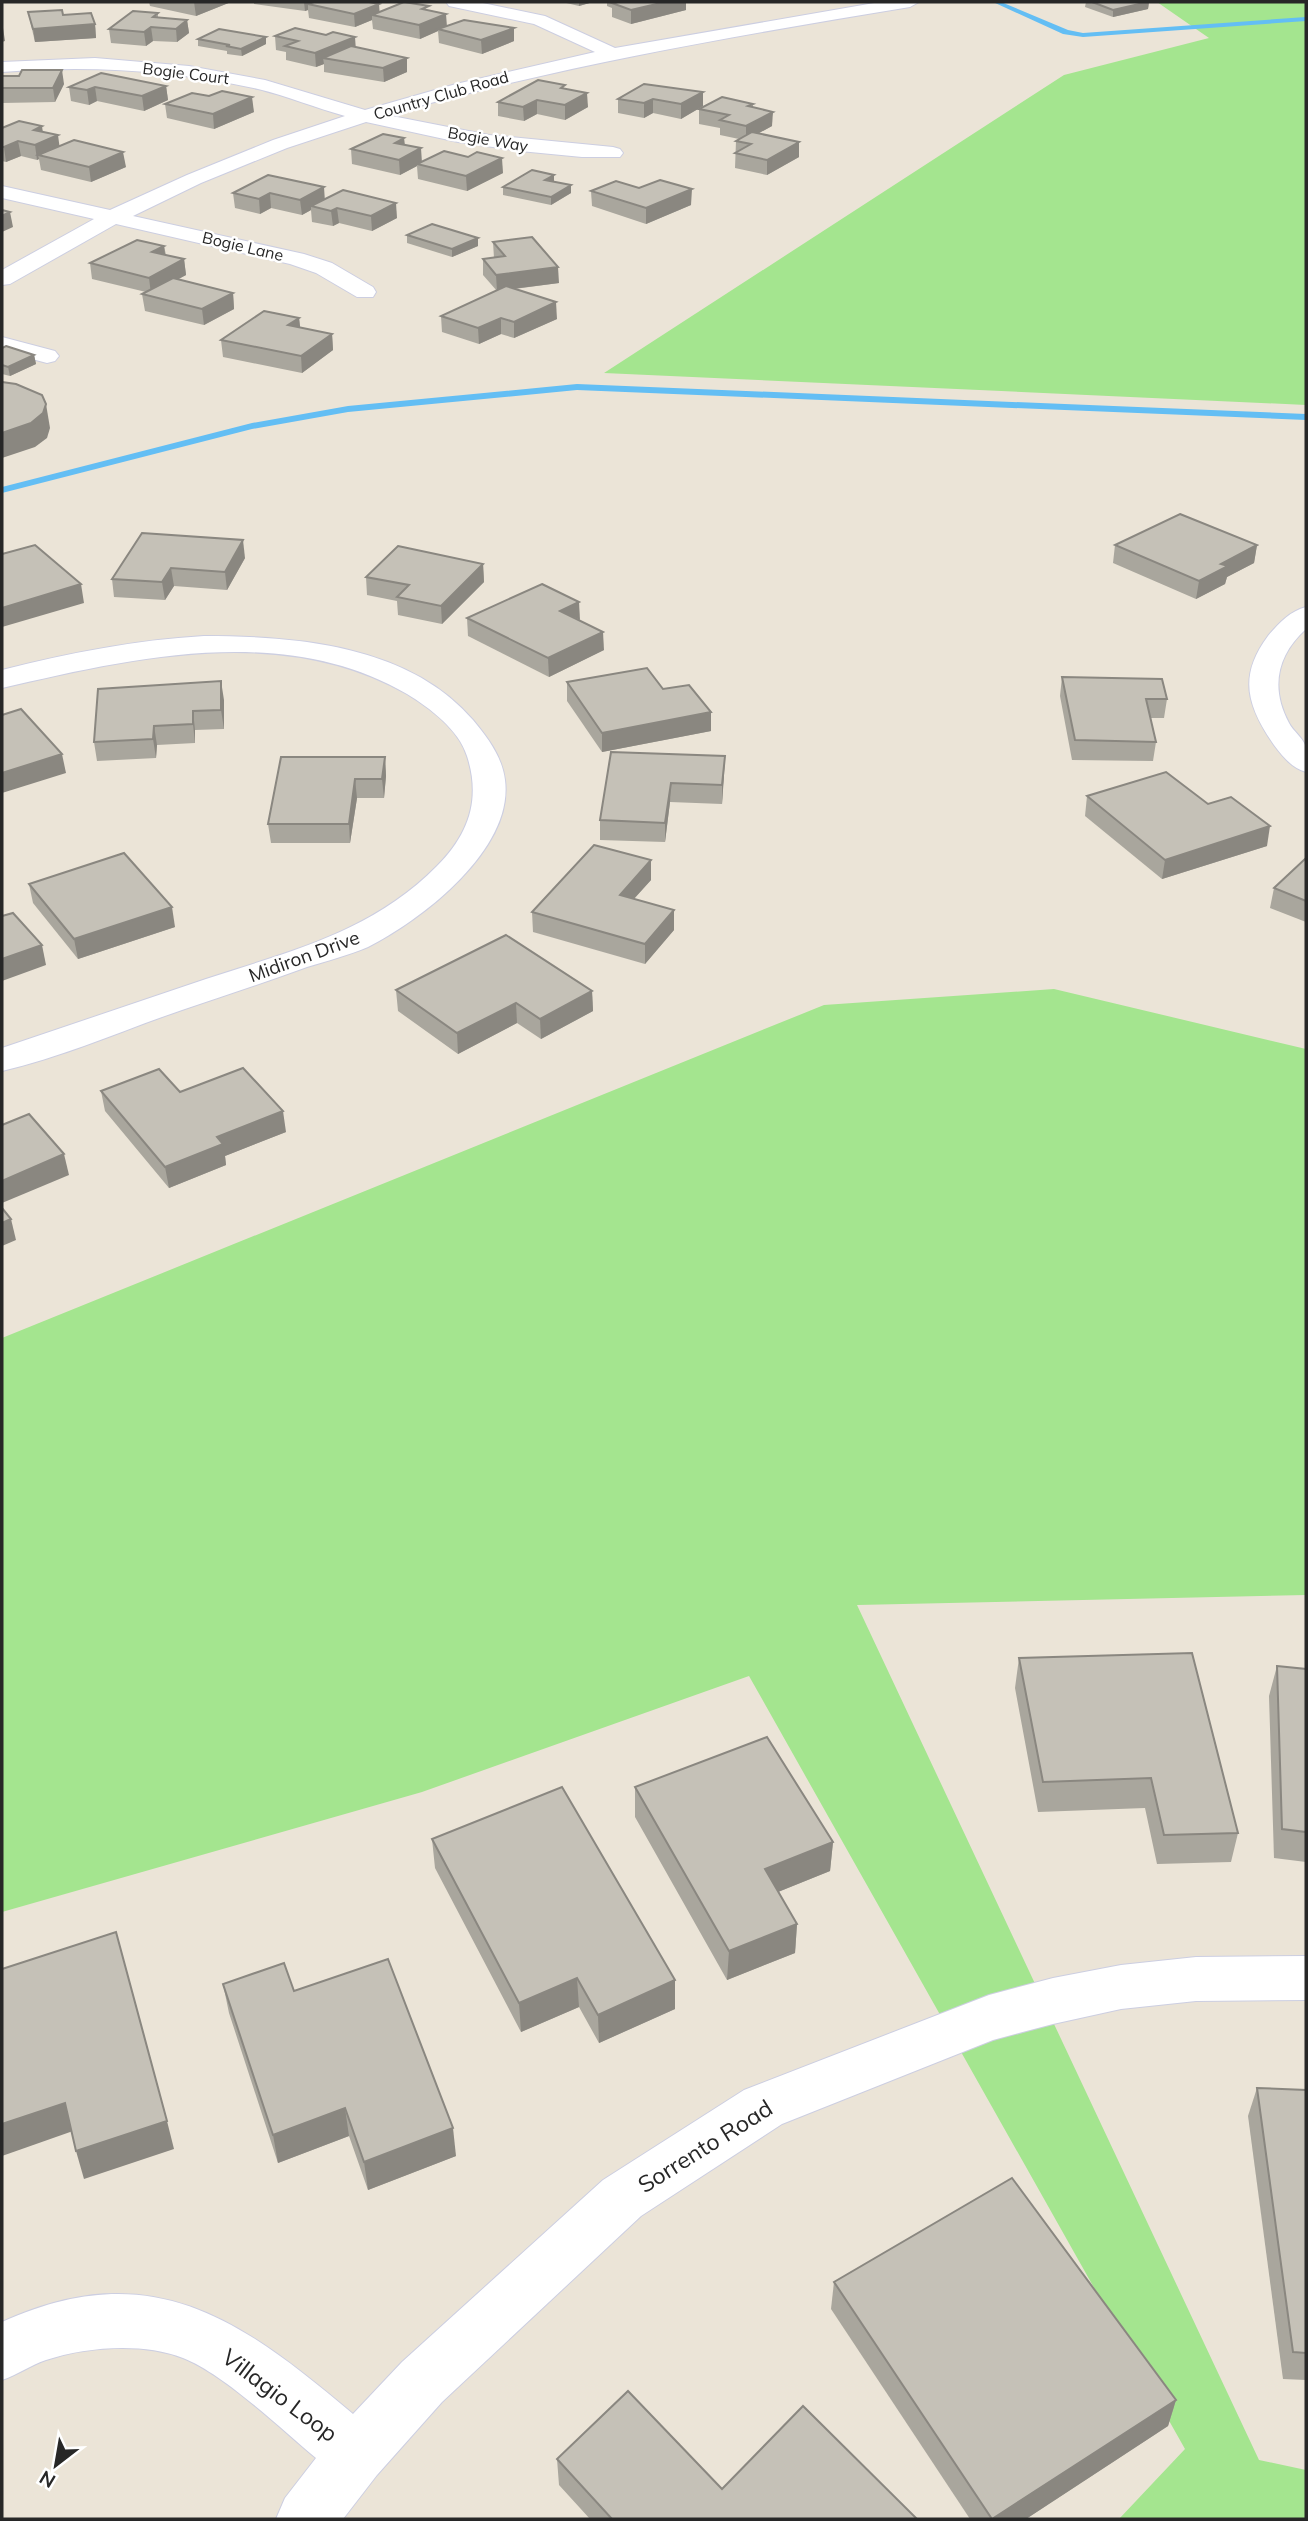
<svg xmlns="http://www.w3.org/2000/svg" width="1308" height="2521" viewBox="0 0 1308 2521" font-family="Mulish,sans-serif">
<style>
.green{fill:#a4e58f}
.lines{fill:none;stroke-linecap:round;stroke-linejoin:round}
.stream{fill:#63bef4;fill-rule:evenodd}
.minor-casing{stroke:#cccee1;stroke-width:2}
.minor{fill:#fff;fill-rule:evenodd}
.wall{fill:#a9a69d}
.shaded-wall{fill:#8a8780}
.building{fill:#c5c1b7;stroke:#8a8780;stroke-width:2}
.labels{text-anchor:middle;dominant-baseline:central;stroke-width:5;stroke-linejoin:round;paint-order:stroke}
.far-street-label{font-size:16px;fill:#272727;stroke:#fff}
.street-label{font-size:19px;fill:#272727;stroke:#fff}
.near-street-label{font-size:23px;fill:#272727;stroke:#fff}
</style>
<rect width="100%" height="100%" fill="#ebe4d7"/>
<g class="green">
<path d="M1157,2H1306V405L604,373L1064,75L1209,38Z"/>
<path d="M1054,989L1306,1049V1595L857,1605L1259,2460L1306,2470V2519H1119L1185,2449L749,1676L422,1792L2,1912V1338L824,1005Z"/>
</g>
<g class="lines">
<g class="stream">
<path d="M993,2H1001L1068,30L1083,33L1306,17V21L1083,37L1063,34Z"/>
<path d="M577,384L1306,414V420L577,390L348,412L252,429L2,493V487L252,423L348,406Z"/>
</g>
<defs>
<g id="minor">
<path d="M446,2H478L545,16L615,48L880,2H919L910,7C734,36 559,66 387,115L489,135L613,147L620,149L623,153L620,157H582L520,151L458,142L366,122L287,148L201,183L133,216L304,254L332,263L373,287L376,292L373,297H357L316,273L290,264L116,224L10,284L2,285V270L94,219L2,198V186L110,210L187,175L273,140L345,116C316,108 287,96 258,89C174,70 87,65 2,72V62L95,58L189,66L265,80L365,110L456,84L595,52L534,24L449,6Z"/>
<path d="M2,337L55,351L59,356L55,361L47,363L2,351Z"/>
<path d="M1306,607V629C1277,655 1270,688 1289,723C1293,731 1302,737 1305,745C1308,751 1306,765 1306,772C1292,768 1283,757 1274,745C1247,706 1238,676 1268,636C1278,624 1290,611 1306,607Z"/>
<path d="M204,636C296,636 409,645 473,720C487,737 502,756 505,780C514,849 422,920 368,947C349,955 327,961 307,967C266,982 224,996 182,1010C123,1030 63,1057 2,1071V1048C70,1025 138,1002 206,979C291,951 372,932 437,866C469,834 481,799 467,756C459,730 430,708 407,694C283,622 132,658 2,688V670C69,653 135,640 204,636Z"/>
<path d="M1306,1956V2000L1196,2001L1121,2009L1053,2024L993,2040L782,2124L641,2216L442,2402L377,2475L343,2519H276L285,2498L316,2458C281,2429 224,2374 183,2358C142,2342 86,2347 46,2360C31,2365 17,2375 2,2380V2322C152,2254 240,2319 353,2414L402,2362L603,2180L744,2090L989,1995L1053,1978L1121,1965L1196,1957Z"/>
</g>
</defs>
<use href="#minor" class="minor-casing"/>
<use href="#minor" class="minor"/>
</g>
<g class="wall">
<path d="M149,2H231L196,16L150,6Z"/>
<path d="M254,2H369L379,4V12L429,10L446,14V26L514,28V41L482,54L439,43L438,31L420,39L373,29L372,20L355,27L309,18L308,10L305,11L254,4Z"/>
<path d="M562,2H593L579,6Z"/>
<path d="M607,2H686V10L631,24L612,17V8L607,6Z"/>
<path d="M1086,2H1149L1148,9L1113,17L1085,7Z"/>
<path d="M28,12L63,15L95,24L96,38L35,42Z"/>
<path d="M158,13V18L187,20L189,33L177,42L153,41L146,46L111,43L109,29Z"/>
<path d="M326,35L355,37V47L407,72L384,82L324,72V64L316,67L286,60V52L276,50L275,36Z"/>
<path d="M198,39L266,44L242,56L227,54V51L198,46Z"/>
<path d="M64,84L55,102L2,103V88Z"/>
<path d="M166,86L168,100L144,111L97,101L89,105L71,101L69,87Z"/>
<path d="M565,88L588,107L565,120L537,114L524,121L498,116V102Z"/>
<path d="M703,92V106L681,119L653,113L644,118L618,113V99Z"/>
<path d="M165,104L254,112L214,129L167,118Z"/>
<path d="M753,104V108L772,126L759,133L799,142V157L767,175L735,168L736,141L739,139L720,135V128L699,124V109Z"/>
<path d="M2,128L43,132L60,146L126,167L91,182L41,170L39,159L37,160L21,156L6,162L2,161Z"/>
<path d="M404,138L405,145L422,162L503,173L467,191L418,179L417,166L400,175L352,164L351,149Z"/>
<path d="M268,175L325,199L397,218L372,231L339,223L333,226L312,222L311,210L302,215L271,208L260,214L235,208L233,193Z"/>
<path d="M554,181L571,193L551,205L503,195V187Z"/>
<path d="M591,191L691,205L646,224L592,206Z"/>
<path d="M407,235L478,246L452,257L407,243Z"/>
<path d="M493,242L559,283L514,289L557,319L514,338L501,334L479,344L442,332L441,316L497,291L483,275V259L494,258Z"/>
<path d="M164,246L166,255L184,259L186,275L178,279L233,293L234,309L204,325L145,311L142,294L146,292L92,279L90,263Z"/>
<path d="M299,318L300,328L332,334L333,350L302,373L223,357L221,340Z"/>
<path d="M2,348L34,355L36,364L10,376L2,374Z"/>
<path d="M142,533L245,558L227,590L174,586L165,600L114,597L112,579Z"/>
<path d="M1115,545H1257L1254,563L1227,577L1225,584L1196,599L1113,563Z"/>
<path d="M483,564L484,582L442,624L398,615L397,601L367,595L366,577Z"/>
<path d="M467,618L604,650L549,677L468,636Z"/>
<path d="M1062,677L1167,699L1164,718H1150L1156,742L1153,761L1072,760L1060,696Z"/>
<path d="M567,682L663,689L711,731L602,752L567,701Z"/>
<path d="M224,700V729L195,730V743L157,745L156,758L97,761L94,742Z"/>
<path d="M611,752L725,756L722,804L670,802L665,842L600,840V820Z"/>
<path d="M385,757L386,776L384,798H357L350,843H271L268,824Z"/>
<path d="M1087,796L1208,804L1267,846L1162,879L1085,816Z"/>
<path d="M1306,858V922L1270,908L1274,888Z"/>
<path d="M651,860V880L634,899L674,910V930L645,964L533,932L532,912Z"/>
<path d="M29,884L175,927L78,959L33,903Z"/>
<path d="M396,990L592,991L593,1011L541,1039L517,1023L458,1054L398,1011Z"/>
<path d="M101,1091L180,1092L286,1132L225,1156L226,1165L169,1188L105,1111Z"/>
<path d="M1019,1658L1238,1833L1231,1862L1157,1864L1145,1808L1038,1812L1015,1688Z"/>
<path d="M1277,1666L1306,1669V1862L1274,1858L1269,1696Z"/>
<path d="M635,1787L833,1842L830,1871L778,1892L797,1924L795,1953L727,1980L635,1817Z"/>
<path d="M432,1839L675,1980V2009L599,2043L579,2007L521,2032L435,1868Z"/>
<path d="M223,1984L294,1991L456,2156L368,2190L349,2136L278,2163L229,2013Z"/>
<path d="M1257,2088L1306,2090V2380L1283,2379L1248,2116Z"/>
<path d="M834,2282L1176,2400L1168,2426L1026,2519H970L831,2309Z"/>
<path d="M557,2459L722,2489L917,2519H590L559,2485Z"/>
</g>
<g class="shaded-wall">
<path d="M194,2H231L196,16Z"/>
<path d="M304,2H328L308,4V10L305,11Z"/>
<path d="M579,2H593L579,6Z"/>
<path d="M665,2H686V10L631,24V10Z"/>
<path d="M1149,2L1148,9L1113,17V10Z"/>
<path d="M379,4L380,17L372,15V20L355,27L354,14Z"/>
<path d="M446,14L447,27L438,29V31L420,39L419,25Z"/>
<path d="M187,20L189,33L177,42L176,29Z"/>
<path d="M95,24L96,38L35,42L33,29Z"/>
<path d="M151,27L153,41L146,46L144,32Z"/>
<path d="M2,28H3L5,41L2,42Z"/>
<path d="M514,28V41L482,54L481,40Z"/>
<path d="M266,37V44L242,56L241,49Z"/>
<path d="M355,37L356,51L323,58L324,64L316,67L315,53Z"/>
<path d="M407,58V72L384,82L383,68Z"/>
<path d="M62,70L64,84L55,102L53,88Z"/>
<path d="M166,86L168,100L144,111L142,96Z"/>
<path d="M95,87L97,101L89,105L87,90Z"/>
<path d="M703,92V106L681,119V104Z"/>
<path d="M587,93L588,107L565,120V105Z"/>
<path d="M252,97L254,112L214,129L213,114Z"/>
<path d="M653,99V113L644,118V103Z"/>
<path d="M537,100V114L524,121L523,107Z"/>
<path d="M773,112L772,126L746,140V126Z"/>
<path d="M42,126L44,141L34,130Z"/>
<path d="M58,135L60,150L38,155L39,159L37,160L35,145Z"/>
<path d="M404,138L405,153L395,143Z"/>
<path d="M18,141L21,156L6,162L4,147Z"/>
<path d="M799,142V157L767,175V160Z"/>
<path d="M421,148L422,163L417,164V166L400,175L399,160Z"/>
<path d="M123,152L126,167L91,182L89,167Z"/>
<path d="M502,158L503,173L467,191L466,176Z"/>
<path d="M554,175V183L545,180Z"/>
<path d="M571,185V193L551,205V197Z"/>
<path d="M324,187L325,202L311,206V210L302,215L300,200Z"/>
<path d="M692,189L691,205L646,224V208Z"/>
<path d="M270,193L271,208L260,214L259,199Z"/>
<path d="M396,203L397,218L372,231L371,216Z"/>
<path d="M337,208L339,223L333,226L331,211Z"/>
<path d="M10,212L13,227L2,232V216Z"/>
<path d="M478,238V246L452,257V249Z"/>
<path d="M164,246L166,262L152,252Z"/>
<path d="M184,259L186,275L151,294L149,278Z"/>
<path d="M558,267L559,283L497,291L496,275Z"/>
<path d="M233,293L234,309L204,325L202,309Z"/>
<path d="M556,302L557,319L514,338V322Z"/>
<path d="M299,318L301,334L288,325Z"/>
<path d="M501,318V334L479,344L478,328Z"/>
<path d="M332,334L333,350L302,373L301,356Z"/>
<path d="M34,355L36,364L10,376L8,367Z"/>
<path d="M46,404L50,428L47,438L35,447L2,458V433Z"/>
<path d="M243,540L245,558L227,590L225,572Z"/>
<path d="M1257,545L1254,563L1227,577L1225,584L1196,599L1199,581L1221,564Z"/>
<path d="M483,564L484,582L442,624L441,606Z"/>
<path d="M171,568L174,586L165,600L162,582Z"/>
<path d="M81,584L84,603L2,627V608Z"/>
<path d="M579,602L580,620L560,611Z"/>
<path d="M603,632L604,650L549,677L548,658Z"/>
<path d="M221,681L224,700V729L221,710Z"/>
<path d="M193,711L195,730V743L193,724Z"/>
<path d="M711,712V731L602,752V733Z"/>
<path d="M154,726L157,745L156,758L153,739Z"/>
<path d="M62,754L66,773L2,793V773Z"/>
<path d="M725,756L724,775L722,804V785Z"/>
<path d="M385,757L386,776L384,798L382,779Z"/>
<path d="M355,779L357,798L350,843L349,824Z"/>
<path d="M671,783L670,802L665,842V823Z"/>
<path d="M1270,826L1267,846L1162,879L1165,860Z"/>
<path d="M651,860V880L620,914V895Z"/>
<path d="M172,907L175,927L78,959L74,939Z"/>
<path d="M674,910V930L645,964V944Z"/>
<path d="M42,945L46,965L2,981V959Z"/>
<path d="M592,991L593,1011L541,1039L540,1019Z"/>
<path d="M516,1003L517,1023L458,1054L457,1033Z"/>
<path d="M283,1111L286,1132L225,1156L226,1165L169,1188L165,1167L217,1137Z"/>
<path d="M64,1154L69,1175L2,1203V1181Z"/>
<path d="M11,1219L16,1240L2,1246V1223Z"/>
<path d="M833,1842L830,1871L763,1898L765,1869Z"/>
<path d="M797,1924L795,1953L727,1980L729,1951Z"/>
<path d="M577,1978L579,2007L521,2032L519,2003Z"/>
<path d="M675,1980V2009L599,2043L598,2015Z"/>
<path d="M65,2103L73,2131L2,2156V2124Z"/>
<path d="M345,2108L349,2136L278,2163L273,2135Z"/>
<path d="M167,2121L174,2149L84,2179L76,2151Z"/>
<path d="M453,2128L456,2156L368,2190L364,2162Z"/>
<path d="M1176,2400L1168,2426L1026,2519H993Z"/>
</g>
<g class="building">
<path d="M314,2H369L379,4L354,14L308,4Z"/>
<path d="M404,2L429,6L422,9L446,14L419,25L372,15Z"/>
<path d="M618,2H665L631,10L612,3Z"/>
<path d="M1092,2H1148L1113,10Z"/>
<path d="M62,10L63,15L91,13L95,24L33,29L28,12Z"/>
<path d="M133,11L158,13L153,17L187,20L176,29L151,27L144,32L109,29Z"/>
<path d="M464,20L514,28L481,40L438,29Z"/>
<path d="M295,28L326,35L333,32L355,37L315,53L285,46L298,41L275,36Z"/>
<path d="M219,29L266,37L241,49L226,46L230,45L198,39Z"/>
<path d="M351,46L407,58L383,68L323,58Z"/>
<path d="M22,70H62L53,88H2V76H19Z"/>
<path d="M101,73L166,86L142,96L95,87L87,90L69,87Z"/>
<path d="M538,80L565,85L561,88L587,93L565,105L537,100L523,107L498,102Z"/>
<path d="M644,84L703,92L681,104L653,99L644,103L618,99Z"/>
<path d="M222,91L252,97L213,114L165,104L192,93L209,96Z"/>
<path d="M722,97L753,104L748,106L773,112L746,126L720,120L729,115L699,109Z"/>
<path d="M19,121L42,126L34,130L58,135L35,145L18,141L4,147H2V128Z"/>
<path d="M752,132L799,142L767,160L735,153L751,144L736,141Z"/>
<path d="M383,134L404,138L395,143L421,148L399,160L351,149Z"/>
<path d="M74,140L123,152L89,167L38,155Z"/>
<path d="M444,151L468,157L477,152L502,158L466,176L417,164Z"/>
<path d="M532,170L554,175L545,180L571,185L551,197L503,187Z"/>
<path d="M268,175L324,187L300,200L270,193L259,199L233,193Z"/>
<path d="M660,180L692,189L646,208L591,191L616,181L639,188Z"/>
<path d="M343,190L396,203L371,216L337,208L331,211L311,206Z"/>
<path d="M2,210L10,212L2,216Z"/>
<path d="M432,224L478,238L452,249L407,235Z"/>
<path d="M532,237L558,267L496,275L483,259L505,256L493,242Z"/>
<path d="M137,240L164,246L152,252L184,259L149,278L90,263Z"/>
<path d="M173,278L233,293L202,309L142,294Z"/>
<path d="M506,286L556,302L514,322L501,318L478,328L441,316Z"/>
<path d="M264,311L299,318L288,325L332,334L301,356L221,340Z"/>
<path d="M6,346L34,355L8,367L2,365V348Z"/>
<path d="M2,382L16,384L42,395L46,404L43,413L31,423L2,433Z"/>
<path d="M1180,514L1257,545L1221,564L1228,566L1199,581L1115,545Z"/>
<path d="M142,533L243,540L225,572L171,568L162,582L112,579Z"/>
<path d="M35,545L81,584L2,608V554Z"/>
<path d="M398,546L483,564L441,606L397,597L409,585L366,577Z"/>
<path d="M542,584L579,602L560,611L603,632L548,658L467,618Z"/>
<path d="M647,668L663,689L689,685L711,712L602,733L567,682Z"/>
<path d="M1062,677L1162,679L1167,699H1146L1156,742L1075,740Z"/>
<path d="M221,681V710L193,711V724L154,726L153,739L94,742L98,689Z"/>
<path d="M21,709L62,754L2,773V715Z"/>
<path d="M611,752L725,756L722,785L671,783L665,823L600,820Z"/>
<path d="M281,757H385L382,779H355L349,824H268Z"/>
<path d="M1166,772L1208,804L1231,797L1270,826L1165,860L1087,796Z"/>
<path d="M594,845L651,860L620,895L674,910L645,944L532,912Z"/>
<path d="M124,853L172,907L74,939L29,884Z"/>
<path d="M1306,858V901L1274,888Z"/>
<path d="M13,913L42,945L2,959V916Z"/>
<path d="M506,935L592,991L540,1019L516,1003L457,1033L396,990Z"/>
<path d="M243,1068L283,1111L217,1137L223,1144L165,1167L101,1091L159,1069L180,1092Z"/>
<path d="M29,1114L64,1154L2,1181V1125Z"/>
<path d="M2,1208L11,1219L2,1223Z"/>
<path d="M1192,1653L1238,1833L1164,1835L1151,1778L1043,1782L1019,1658Z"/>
<path d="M1277,1666L1306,1669V1832L1282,1829Z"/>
<path d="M767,1737L833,1842L765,1869L797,1924L729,1951L635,1787Z"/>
<path d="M562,1787L675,1980L598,2015L577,1978L519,2003L432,1839Z"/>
<path d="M116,1932L167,2121L76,2151L65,2103L2,2124V1969Z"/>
<path d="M388,1959L453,2128L364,2162L345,2108L273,2135L223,1984L284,1963L294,1991Z"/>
<path d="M1257,2088L1306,2090V2353L1293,2352Z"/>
<path d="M1012,2178L1176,2400L992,2519L834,2282Z"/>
<path d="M628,2391L722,2489L803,2406L917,2519H612L557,2459Z"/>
</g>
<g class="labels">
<g class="far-street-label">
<text transform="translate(186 73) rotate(7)">Bogie Court</text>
<text transform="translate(441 95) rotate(-16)">Country Club Road</text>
<text transform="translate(488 139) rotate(10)">Bogie Way</text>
<text transform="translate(243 246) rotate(13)">Bogie Lane</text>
</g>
<g class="street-label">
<text transform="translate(304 956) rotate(-20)">Midiron Drive</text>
</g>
<g class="near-street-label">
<text transform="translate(705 2146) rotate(-32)">Sorrento Road</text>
<text transform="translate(280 2395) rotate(37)">Villagio Loop</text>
</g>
</g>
<rect width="1308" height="2521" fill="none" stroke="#272727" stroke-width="7"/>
<g transform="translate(56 2465) rotate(211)" stroke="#ffffff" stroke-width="5" paint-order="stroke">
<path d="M0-5L12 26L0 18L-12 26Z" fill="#272727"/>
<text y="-10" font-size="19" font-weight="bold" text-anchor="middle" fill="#272727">N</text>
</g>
</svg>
